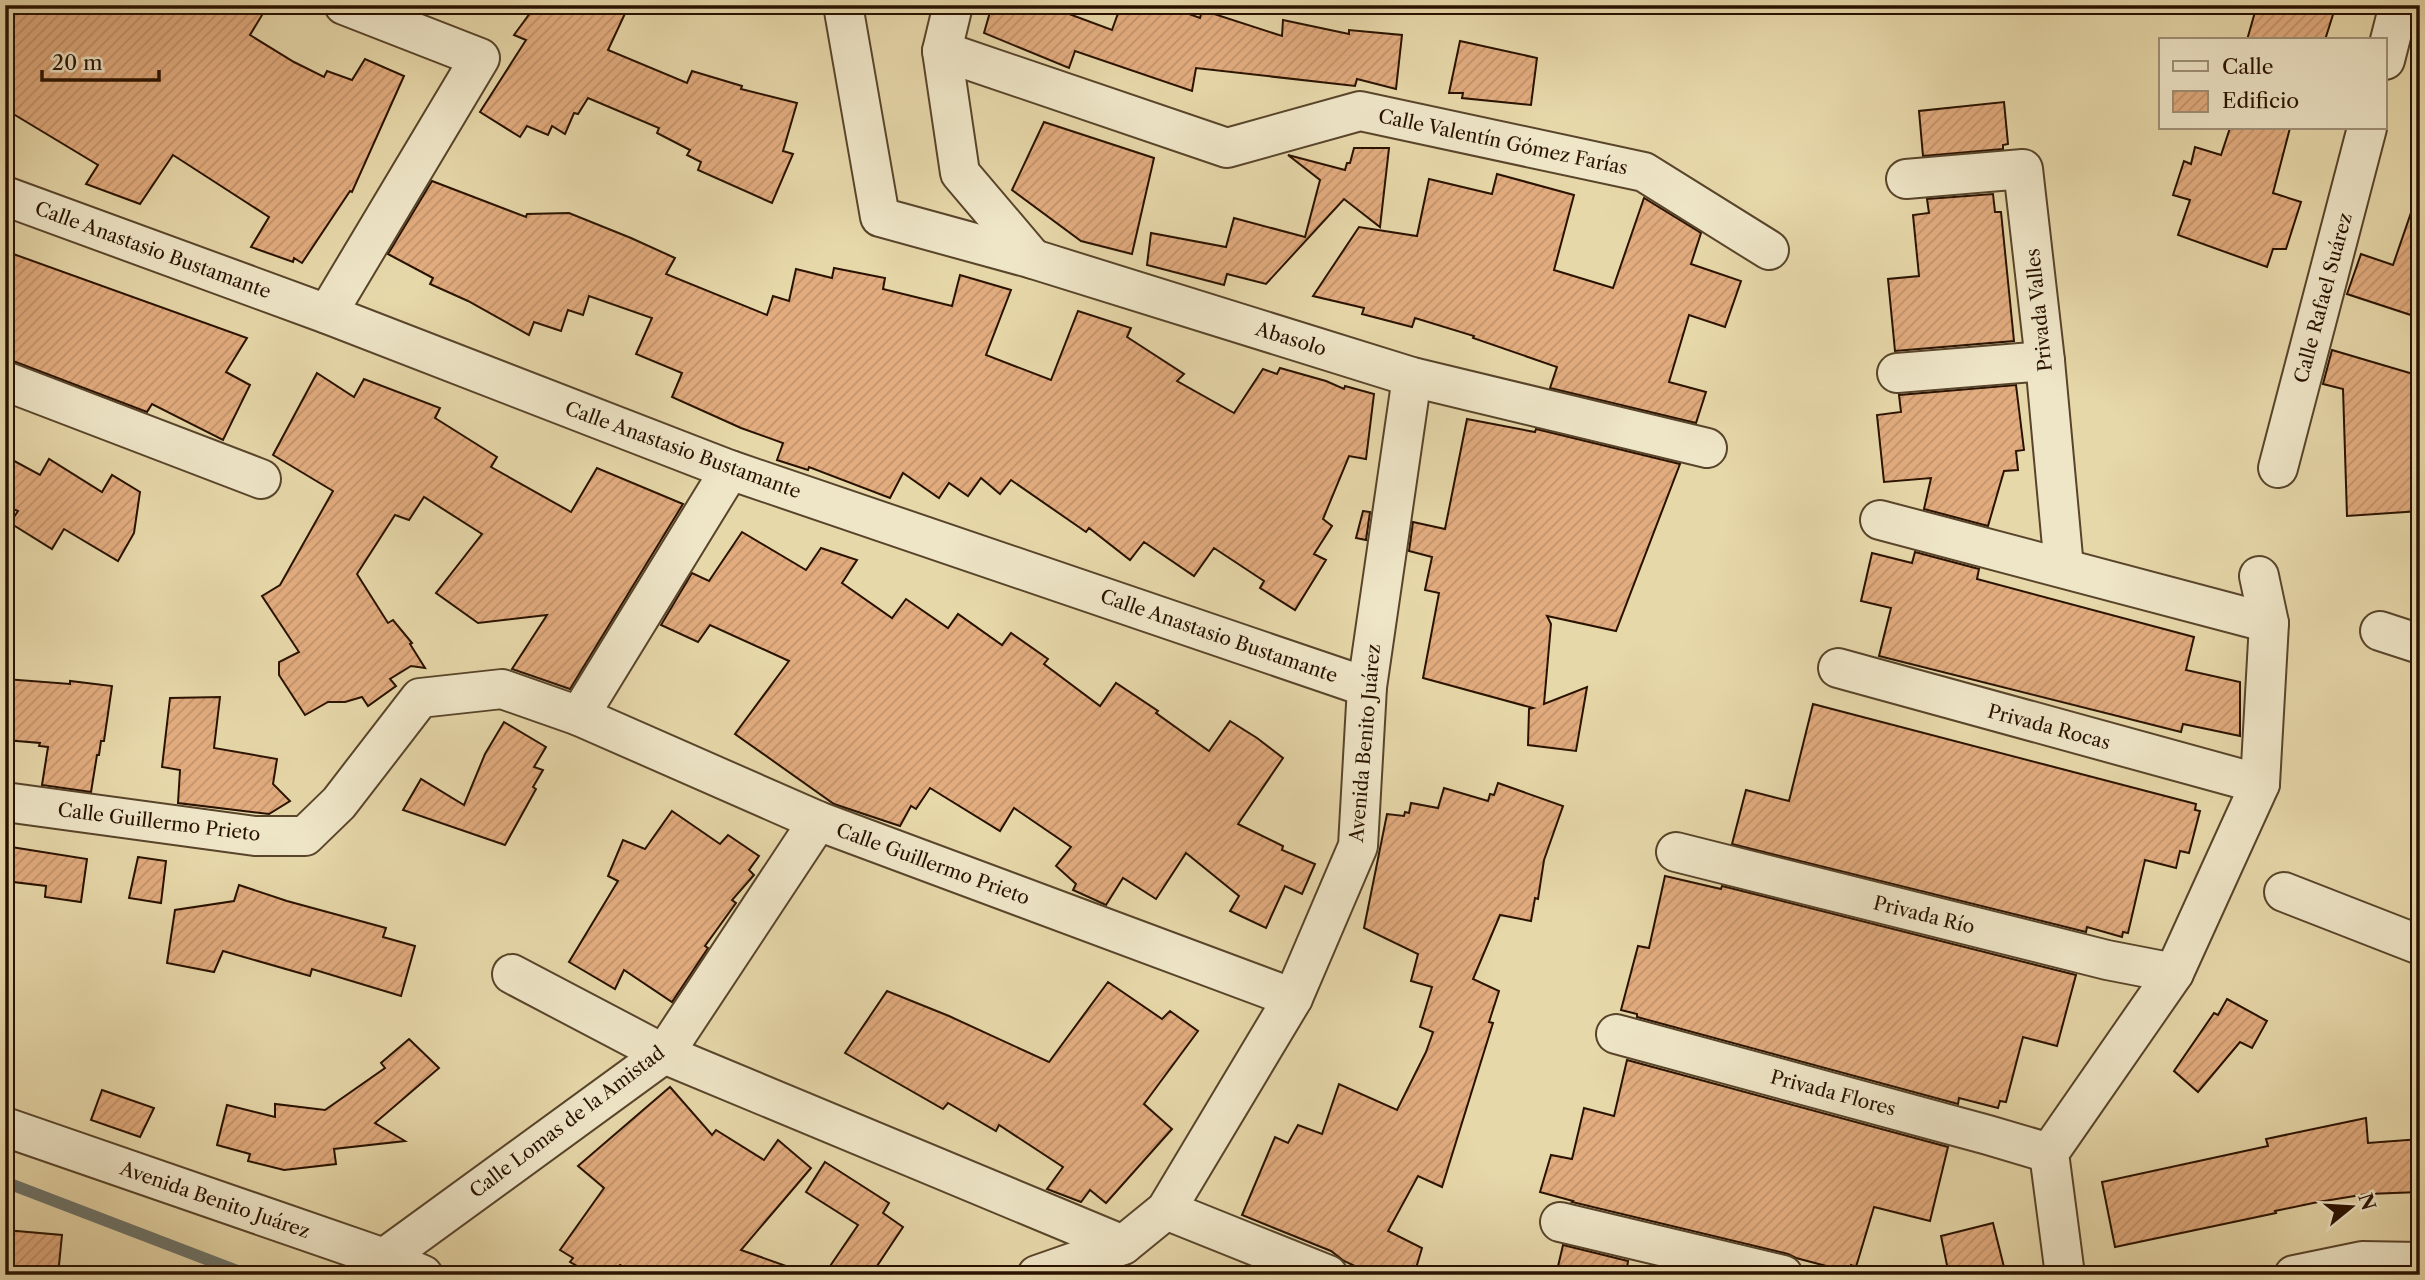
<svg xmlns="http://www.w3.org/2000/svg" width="2425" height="1280" viewBox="0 0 2425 1280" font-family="'Libre Caslon Text',serif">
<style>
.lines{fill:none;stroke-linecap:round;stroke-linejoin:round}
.stream{stroke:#6d756c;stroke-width:12}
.building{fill:url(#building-hatch);stroke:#291200;stroke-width:2}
.minor-casing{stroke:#58442a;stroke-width:42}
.minor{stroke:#efe6c8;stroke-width:38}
.labels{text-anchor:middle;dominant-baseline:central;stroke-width:5;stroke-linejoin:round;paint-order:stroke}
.street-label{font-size:19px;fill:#291200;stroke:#efe6c8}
</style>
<defs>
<pattern id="building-hatch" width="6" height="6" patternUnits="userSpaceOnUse" patternTransform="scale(1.75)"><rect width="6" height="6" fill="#e2ac7f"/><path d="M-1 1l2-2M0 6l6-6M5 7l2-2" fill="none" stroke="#c2936c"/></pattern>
</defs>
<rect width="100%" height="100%" fill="#e7d8aa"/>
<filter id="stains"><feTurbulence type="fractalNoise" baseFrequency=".00286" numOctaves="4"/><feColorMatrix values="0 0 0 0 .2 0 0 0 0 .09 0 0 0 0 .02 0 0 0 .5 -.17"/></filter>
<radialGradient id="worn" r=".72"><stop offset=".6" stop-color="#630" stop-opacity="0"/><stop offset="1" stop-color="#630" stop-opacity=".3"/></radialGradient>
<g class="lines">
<path class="stream" d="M5,1182L248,1275"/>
</g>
<g class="building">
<path d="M5,5H171L200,14L205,5H268L250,35L294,62L324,77L327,71L352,80L365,59L404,76L352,192L350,191L302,263L294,258L293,262L251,247L269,217L173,155L140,204L86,184L98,165L5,109Z"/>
<path d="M536,5H629L608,50L687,83L692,71L742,86L741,89L797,103L783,151L793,154L772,203L698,170L701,162L687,155L690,150L657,133L659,128L588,98L578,114L574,113L565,134L552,126L548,135L527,126L520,137L480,112L526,40L514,35Z"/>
<path d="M992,5H1045L1112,30L1121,5H1164L1200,18L1202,10L1282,36L1283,20L1349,34V30L1402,35L1396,89L1357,79L1355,86L1196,68L1192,91L1075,51L1069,68L984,33Z"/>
<path d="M2257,5H2336L2325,40H2247Z"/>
<path d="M1460,41L1537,58L1531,105L1462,98L1463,93H1449Z"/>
<path d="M2004,102L2008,144L2003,145V149L1923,156L1919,111Z"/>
<path d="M1044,122L1154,158L1132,254L1081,241L1012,190Z"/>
<path d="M2230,128H2290L2273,193L2301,202L2286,249H2273L2267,267L2178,235L2190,200L2173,195L2184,161L2191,164L2195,147L2221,155Z"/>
<path d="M1354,148H1389L1380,227L1344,199L1266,284L1227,274L1224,285L1147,265L1151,233L1226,247L1234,218L1305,237L1320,180L1288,155L1345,170L1347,163H1350Z"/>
<path d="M1497,174L1574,195L1554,270L1613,288L1644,198L1701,233L1691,264L1741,281L1725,327L1689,315L1669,382L1706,392L1696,423L1550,388L1557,367L1473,338L1474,336L1415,318L1412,327L1362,314L1364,308L1313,296L1359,227L1417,236L1429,179L1492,194Z"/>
<path d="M432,181L526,217L527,214L569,213L631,238L675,258L666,274L767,315L773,296L789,301L796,269L832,278L834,268L885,278L883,289L952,306L960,275L1011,290L986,355L1051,380L1078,311L1131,328L1127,337L1184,374L1177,381L1234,413L1263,369L1277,374L1280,368L1326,381L1344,389L1345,386L1374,394L1366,459L1349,456L1323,519L1332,526L1314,554L1326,560L1295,610L1260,588L1264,581L1214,548L1194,576L1144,542L1130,560L1089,528L1086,532L1011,480L1000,494L981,478L968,496L949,483L939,498L903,473L890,498L809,467L808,470L777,460L783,443L741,428L672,397L682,373L636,354L652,318L589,296L583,315L568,310L561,331L534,322L529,335L468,301L430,284L433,278L388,254Z"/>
<path d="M1993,194L1995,212H2001L2014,341L1895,351L1888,279L1919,276L1913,215L1929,213L1927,199Z"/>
<path d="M2414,204H2420V318L2347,294L2361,254L2393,265Z"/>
<path d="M5,251L247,338L226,372L250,385L223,440L152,404L147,412L13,361L5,360Z"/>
<path d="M2332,350L2420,376V511L2347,516L2343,389L2323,384Z"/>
<path d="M317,373L354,397L364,379L440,408L435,418L497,457L491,467L571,512L597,468L683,504L570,689L512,669L547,615L478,623L436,593L482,534L424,497L409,520L395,515L357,574L388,623L393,620L412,643L410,644L425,668L411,666L390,679L396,686L368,706L362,697L345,702H328L305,715L279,675V662L299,652L262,596L280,585L333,491L273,455Z"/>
<path d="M2016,385L2024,450L2016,451L2018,470L2004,471L1988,526L1924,509L1931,478L1884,482L1877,415L1901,412L1899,395Z"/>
<path d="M1467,419L1535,432L1536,429L1680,464L1616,631L1547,616L1551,624L1544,704L1587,687L1576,751L1528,745L1529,709L1533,708L1423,678L1439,593L1425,590L1432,557L1409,551L1413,522L1445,529Z"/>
<path d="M5,456L40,475L49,459L102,492L112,475L140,492L134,533L118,561L64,529L52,549L10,523L18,511L5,506Z"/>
<path d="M1363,511L1370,512L1366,540L1356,538Z"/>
<path d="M742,532L806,570L821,548L857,560L842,583L892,618L906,599L948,628L958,614L1002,645L1011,633L1048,659L1044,664L1100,706L1116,683L1158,711L1156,713L1209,751L1230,721L1257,738L1283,758L1238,824L1283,846L1282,850L1315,864L1302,894L1285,886L1266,928L1230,911L1239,896L1186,853L1156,899L1123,878L1106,905L1073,890L1076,884L1056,866L1071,847L1014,808L1000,831L930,788L916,809L911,806L900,826L834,804L735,734L789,661L710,625L698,642L661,625L692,573L709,581Z"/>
<path d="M1915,552L1979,569L1977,579L2194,637L2186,670L2240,682V736L2183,724L2181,732L1879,656L1891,608L1861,601L1872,553L1912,563Z"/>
<path d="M5,679L70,684V681L112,686L104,741H101L99,755H97L91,792L42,785L48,747L39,746L40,743L5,740Z"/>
<path d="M220,697L214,748L277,759L273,784L290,801L269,814L178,803L180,770L162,767L170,698Z"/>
<path d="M1813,704L2196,804L2195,810L2200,811L2189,853L2180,851L2176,868L2145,860L2128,933L2123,932L2122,937L2087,927L2086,932L1732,844L1746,790L1789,801Z"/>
<path d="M504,722L546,747L534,767L543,770L533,787L536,789L505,845L403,810L421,779L464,805L485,754Z"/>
<path d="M1498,783L1563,806L1544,860L1538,899L1535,898L1531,921L1500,915L1473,979L1499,991L1489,1022L1493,1023L1442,1187L1418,1176L1388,1231L1422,1248L1414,1275H1374L1344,1261L1331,1251L1242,1215L1275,1137L1288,1143L1298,1125L1322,1134L1339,1084L1397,1110L1426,1052L1433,1032L1420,1027L1432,987L1411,981L1418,954L1364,928L1387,814L1404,816L1405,812L1409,813L1411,803L1438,808L1444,788L1488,801L1490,794L1494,795Z"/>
<path d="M672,811L720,844L728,835L759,856L749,870L754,875L732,900L736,903L705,946L708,948L672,1002L624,970L615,989L569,962L618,881L608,876L623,840L645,849Z"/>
<path d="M5,846L87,859L81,902L45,897L46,886L5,881Z"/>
<path d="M138,857L166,861L161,903L129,898Z"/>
<path d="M1665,876L1721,889L1722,886L2076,975L2057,1046L2023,1037L2006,1102L2000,1101L1998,1108L1959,1098L1958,1104L1637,1017V1014L1621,1010L1638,946L1649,948Z"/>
<path d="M239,885L287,901L386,928L383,937L415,946L401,996L312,969L310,976L223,951L214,972L167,963L175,910L234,901Z"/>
<path d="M1108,982L1162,1019L1170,1011L1198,1031L1144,1104L1172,1129L1106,1203L1090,1190L1081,1202L1047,1189L1063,1167L999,1125L996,1131L948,1103L943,1109L845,1053L887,991L949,1016L1049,1062Z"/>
<path d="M2227,999L2267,1021L2252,1048L2240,1042L2198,1092L2174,1071L2214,1013L2218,1015Z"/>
<path d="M409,1039L439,1068L375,1123L405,1141L334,1149L336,1164L284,1170L248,1161L250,1154L217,1145L227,1105L275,1117V1104L325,1110L385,1068L381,1063Z"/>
<path d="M1627,1060L1948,1147L1930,1221L1874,1207L1856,1267L1851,1265L1849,1272L1796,1258L1788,1254L1572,1202L1573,1201L1540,1192L1551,1155L1572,1159L1584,1108L1614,1116Z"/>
<path d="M670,1087L712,1135L716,1130L764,1160L778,1140L811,1168L741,1250L800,1271L799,1275H641L620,1265L615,1275H593L570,1262L573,1258L560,1250L604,1188L578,1166Z"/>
<path d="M102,1090L154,1108L140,1137L91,1120Z"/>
<path d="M2366,1118L2368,1143L2420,1139V1192L2367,1194L2318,1202L2275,1211L2276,1213L2115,1247L2102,1182L2268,1146L2266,1139Z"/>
<path d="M825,1162L889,1203L883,1213L903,1227L871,1275H824L858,1225L806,1192Z"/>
<path d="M1993,1223L2006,1275H1949L1941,1236Z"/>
<path d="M5,1230L62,1235L58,1275H5Z"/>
<path d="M1563,1245L1628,1261L1626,1275H1556Z"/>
</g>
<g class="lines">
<defs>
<g id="minor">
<path d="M843,5L880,217L1033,259L1412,377L1707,448"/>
<path d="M953,5L942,51L960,173L1033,259"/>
<path d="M942,51L1227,148L1360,111L1644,172L1769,250"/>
<path d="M2385,60L2399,5"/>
<path d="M1906,179L2023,169L2045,361L2064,568"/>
<path d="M5,196L327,314L730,470L1367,687"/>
<path d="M327,314L480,58L344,5"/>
<path d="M1897,373L2045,361"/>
<path d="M5,381L261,479"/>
<path d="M2278,468L2367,128"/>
<path d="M1880,520L2269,623"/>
<path d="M2380,631L2420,644"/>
<path d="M1838,668L2260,784"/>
<path d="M579,716L730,470"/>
<path d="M5,802L255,836H305L339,803L420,698L502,689L579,716L818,821L1293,998"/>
<path d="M1676,852L2107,960L2174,973"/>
<path d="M2284,892L2420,945"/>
<path d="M512,974L664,1054L1123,1245"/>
<path d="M1616,1034L1988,1135L2049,1153"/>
<path d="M5,1127L384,1258L423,1275"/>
<path d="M1166,1210L1328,1275"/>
<path d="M1560,1222L1783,1275"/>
<path d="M370,1275L384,1258L664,1054L818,821"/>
<path d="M1037,1275L1123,1245L1166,1210L1293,998L1358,846L1367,687L1412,377"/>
<path d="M2065,1275L2049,1153L2174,973L2260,784L2269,623L2259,576"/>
<path d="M2294,1275L2362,1261L2420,1262"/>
</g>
</defs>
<use href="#minor" class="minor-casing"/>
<use href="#minor" class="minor"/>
</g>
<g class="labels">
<g class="street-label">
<text transform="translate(1503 142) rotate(12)">Calle Valentín Gómez Farías</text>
<text transform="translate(153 250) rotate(20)">Calle Anastasio Bustamante</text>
<text transform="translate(2323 298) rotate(-75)">Calle Rafael Suárez</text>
<text transform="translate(2039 310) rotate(-96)">Privada Valles</text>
<text transform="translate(1291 339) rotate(17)">Abasolo</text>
<text transform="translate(683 450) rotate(20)">Calle Anastasio Bustamante</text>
<text transform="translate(1219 636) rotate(19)">Calle Anastasio Bustamante</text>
<text transform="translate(2049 727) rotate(15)">Privada Rocas</text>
<text transform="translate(1365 743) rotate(-85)">Avenida Benito Juárez</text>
<text transform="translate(159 822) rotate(7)">Calle Guillermo Prieto</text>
<text transform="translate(933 864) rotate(20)">Calle Guillermo Prieto</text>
<text transform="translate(1924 915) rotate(14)">Privada Río</text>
<text transform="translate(1833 1093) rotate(15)">Privada Flores</text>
<text transform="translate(567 1122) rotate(-37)">Calle Lomas de la Amistad</text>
<text transform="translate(215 1200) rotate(19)">Avenida Benito Juárez</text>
</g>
</g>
<rect width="2425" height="1280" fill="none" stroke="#e7d8aa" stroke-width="28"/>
<rect x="7" y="7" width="2411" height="1266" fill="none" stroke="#291200" stroke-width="3.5"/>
<rect x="14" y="14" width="2397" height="1252" fill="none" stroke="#291200" stroke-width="2"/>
<rect x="2159" y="38" width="228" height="91" fill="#efe6c8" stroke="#a09178" stroke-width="2"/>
<rect x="2173" y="61" width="35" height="10" fill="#efe6c8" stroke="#a09178" stroke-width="2"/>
<text x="2222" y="74" font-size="21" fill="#291200">Calle</text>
<rect x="2173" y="91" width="35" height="21" fill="url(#building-hatch)" stroke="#a09178" stroke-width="2"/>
<text x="2222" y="108" font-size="21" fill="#291200">Edificio</text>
<g transform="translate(2351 1207) rotate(72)" stroke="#efe6c8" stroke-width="5" paint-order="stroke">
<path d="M0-5L12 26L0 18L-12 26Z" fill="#291200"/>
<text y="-10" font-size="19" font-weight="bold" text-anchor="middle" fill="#291200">N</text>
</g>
<path d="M42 70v10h117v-10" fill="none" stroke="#291200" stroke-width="3.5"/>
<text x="52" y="70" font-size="21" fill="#291200" stroke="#efe6c8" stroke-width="5" paint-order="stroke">20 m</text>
<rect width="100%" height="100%" filter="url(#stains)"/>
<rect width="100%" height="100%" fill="url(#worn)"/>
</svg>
